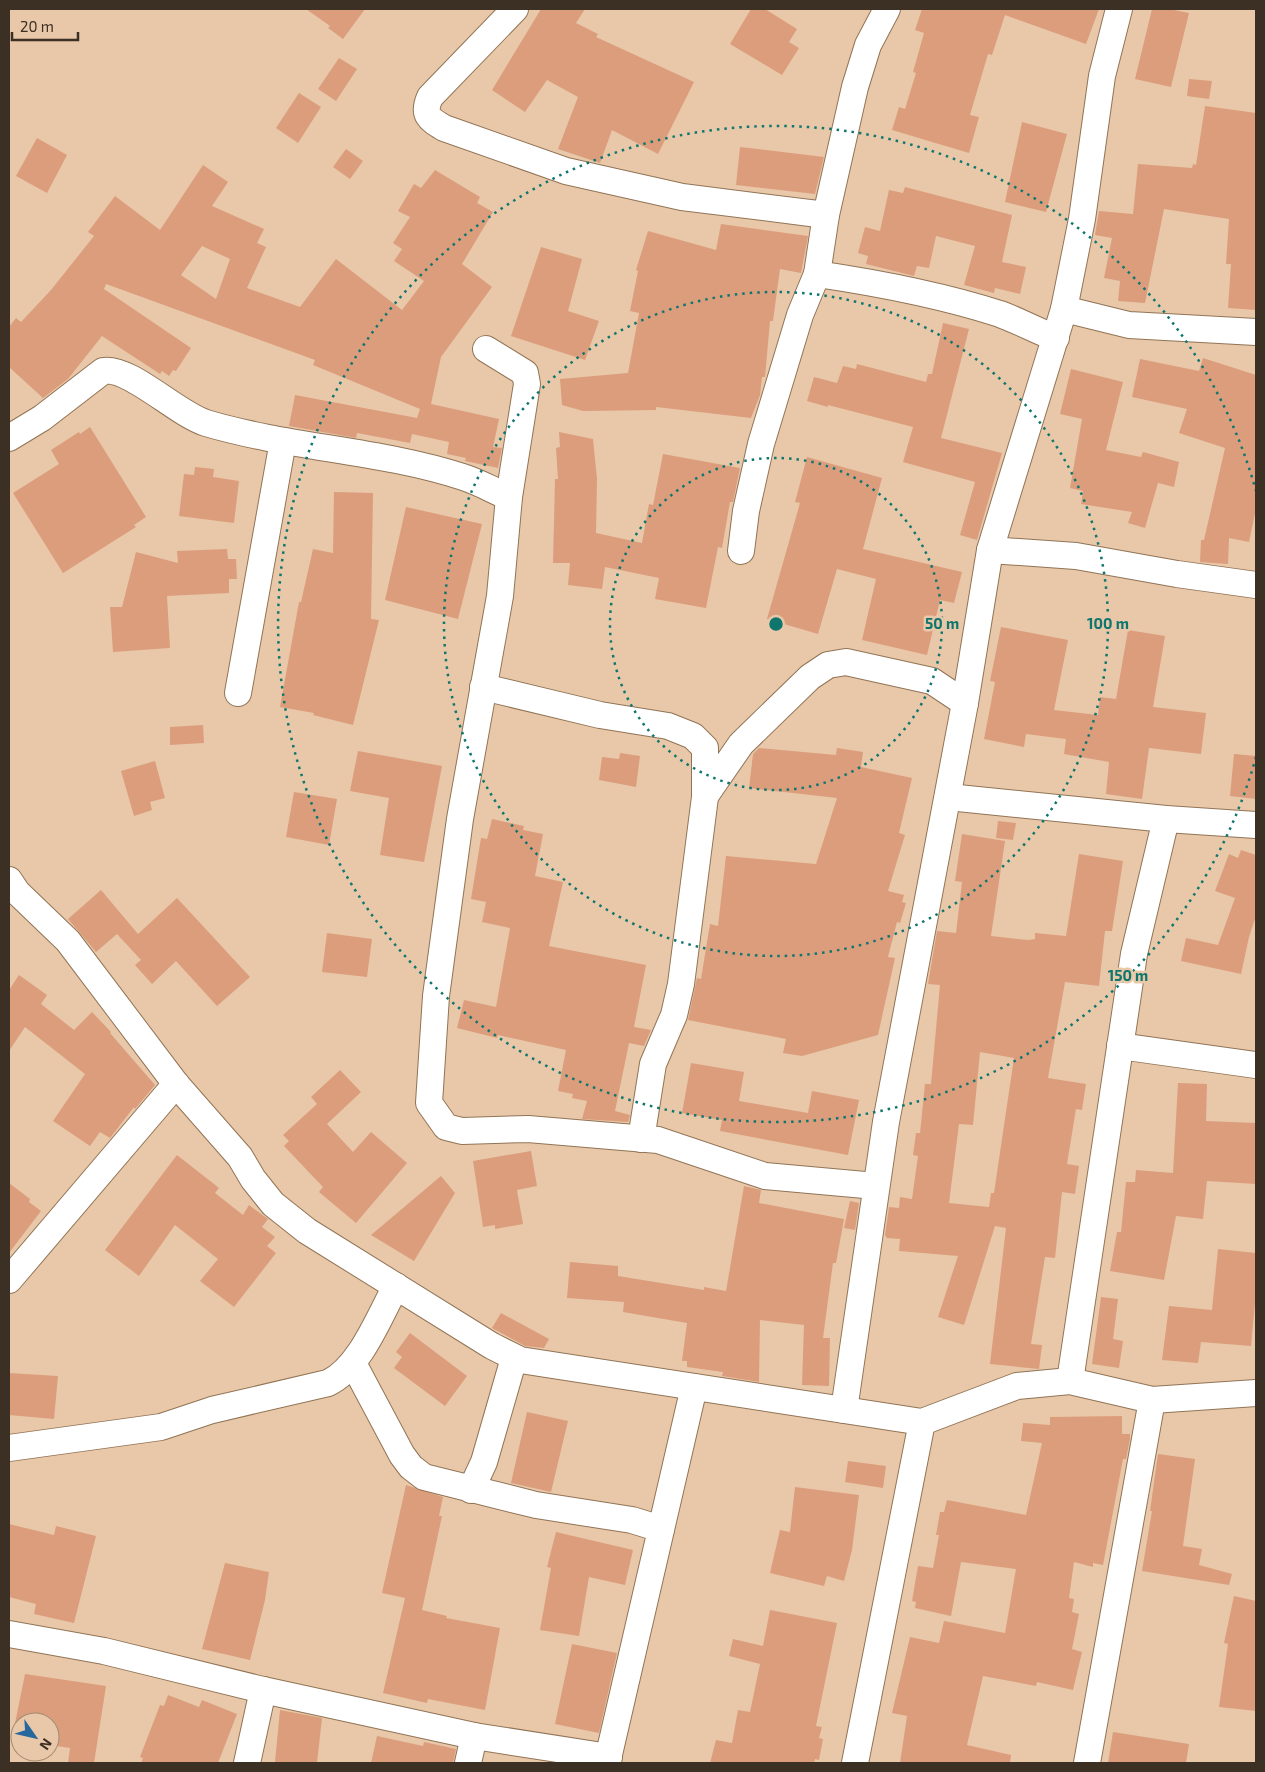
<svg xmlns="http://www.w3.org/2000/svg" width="1265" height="1772" viewBox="0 0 1265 1772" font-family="'Exo 2',sans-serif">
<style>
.building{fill:#dc9d7d;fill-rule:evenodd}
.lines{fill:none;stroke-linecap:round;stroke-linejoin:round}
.minor-casing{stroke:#917456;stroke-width:28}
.minor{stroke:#fff;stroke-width:26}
.ring{fill:none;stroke:#0f766e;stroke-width:2.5;stroke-dasharray:2.5 5}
.centre{fill:#0f766e;stroke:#e8c8a8;stroke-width:2.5}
.ring-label{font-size:15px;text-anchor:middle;font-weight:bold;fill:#0f766e;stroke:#e8c8a8;stroke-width:5;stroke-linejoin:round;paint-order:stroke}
</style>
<rect width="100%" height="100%" fill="#e8c8a8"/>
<g class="building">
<path d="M306,9H365L343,39L328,28L330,26Z"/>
<path d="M541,9H585L576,23L598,34L596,37L694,82L658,154L612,130L600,163L558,149L578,97L547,80L525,112L492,90Z"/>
<path d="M751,9H765L797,29L789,42L799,48L782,75L730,44Z"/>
<path d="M922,9H1099L1086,44L1005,15L992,55L988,54L970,115L979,117L969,153L892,130L899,107L905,109L916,73L913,72L924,33L915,30Z"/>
<path d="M1152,9H1169L1189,13L1171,87L1135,79Z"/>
<path d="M339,58L357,69L336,101L318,89Z"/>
<path d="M1189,79L1212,81L1209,99L1187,96Z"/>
<path d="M299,93L321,107L298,143L276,128Z"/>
<path d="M1205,106L1256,113V310L1228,308L1231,264H1226L1229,219L1164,209L1145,303L1118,301L1120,281L1104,278L1112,238L1095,235L1099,211L1133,214L1138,164L1192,168L1193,164L1196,165Z"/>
<path d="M1022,122L1067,134L1046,212L1005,202Z"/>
<path d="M37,138L67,155L47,193L16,176Z"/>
<path d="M740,147L824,157L815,194L736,185Z"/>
<path d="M346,149L363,161L350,179L333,167Z"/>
<path d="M203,165L228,182L212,206L264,229L257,243L266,247L247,288L300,307L336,259L402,310L424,281L394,261L402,249L393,243L410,217L398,211L414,184L421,188L435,170L480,197L477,203L493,212L462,264L492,287L441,357L431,404L499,419L493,447L502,448L498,468L465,461L466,458L447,454L449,442L412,434L410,443L357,433L356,438L289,426L295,395L417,418L420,409L313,365L315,360L106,284L104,289L191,348L176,371L173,370L169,376L162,371L160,374L102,336L68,379L43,398L9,367V327L16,318L21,322L51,290L94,236L88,232L115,196L160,230ZM202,246L230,259L216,299L181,275Z"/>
<path d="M905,187L1012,215L1002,262L1026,267L1020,294L995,288L994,293L964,285L975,246L936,236L929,268L917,266L914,276L866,264L868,256L858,253L865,227L880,231L889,190L903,193Z"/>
<path d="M721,224L808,236L801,273L780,269L773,321H770L765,377H762L760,395L751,418L656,407V410L583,411L562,405L560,379L628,373L639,313L630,311L638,271L636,270L648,231L716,250Z"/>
<path d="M541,247L582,259L568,311L599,321L585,360L511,336Z"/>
<path d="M943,323L969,329L941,438L1002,453L977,540L960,535L975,482L903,462L913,427L828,405V407L807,401L814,377L837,383L843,366L856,369L857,364L926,382L928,374H932Z"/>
<path d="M1203,358L1256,375V509L1249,542L1229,538L1228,564L1200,562L1201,540H1204L1225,448L1179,433L1187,409L1132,397L1140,359L1199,371Z"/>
<path d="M1071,369L1123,382L1106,450L1141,457L1143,452L1179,462L1174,487L1158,483L1145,528L1128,523L1132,512L1081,504L1083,491L1070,488L1082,419L1060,414Z"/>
<path d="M90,427L146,517L134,525L136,527L63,573L13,493L59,464L51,450L79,432L80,434Z"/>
<path d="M559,432L593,439L597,479L596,533L642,543L649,504L653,505L663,454L740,468L733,502H730L722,548L718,547L706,608L655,599L659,578L605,567L602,589L568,585L570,563H553L555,479H558L556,448L560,447Z"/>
<path d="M807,457L882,478L863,549L962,572L954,603L940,600L927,655L862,640L876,579L837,569L818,634L767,619L800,503L795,502Z"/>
<path d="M195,467L214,469L213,477L239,481L234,523L179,516L184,474L194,475Z"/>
<path d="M334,492L373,493L371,619L379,620L353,725L313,715L314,713L280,707L299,602H301L313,549L333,553Z"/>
<path d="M406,507L482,524L458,619L385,600Z"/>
<path d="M227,549L228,559H236L237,579H229V593L167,596L170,648L113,652L110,607H122L136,552L178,563L177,551Z"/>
<path d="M1001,627L1068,640L1054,710L1098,715L1100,697L1116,699L1128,630L1165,636L1153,707L1206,713L1201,754L1149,748L1142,799L1106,794L1109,762L1064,754L1066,739L1026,734L1024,747L984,739L995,682L990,681Z"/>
<path d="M203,725L204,743L170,745V727Z"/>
<path d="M759,748L836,755L837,748L863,752L861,767L912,778L899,833L905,835L888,891L904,895L902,902L906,903L900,923L897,922L888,957L895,958L878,1035L802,1056L783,1053L786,1039L688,1020L697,978L701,979L710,924L718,926L726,856L816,864L837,798L749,788L753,754Z"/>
<path d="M358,751L442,766L424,862L380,855L389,798L350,791Z"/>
<path d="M620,753L640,756L636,787L599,780L602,757L619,759Z"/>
<path d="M1234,754L1256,756V799L1230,796Z"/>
<path d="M155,761L165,798L150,802L152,810L134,816L121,771Z"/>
<path d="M294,792L337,799L329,845L286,837Z"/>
<path d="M492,819L524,826L523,830L543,834L535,876L563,882L549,946L646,965L634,1027L651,1030L644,1046L629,1043L615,1111L630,1115L628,1122L582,1119L587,1101L572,1098L573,1094L558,1091L566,1050L498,1035L497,1038L457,1028L464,1000L496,1007L510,928L482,922L486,902L471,899L481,838L487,839Z"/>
<path d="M998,821L1016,823L1013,840L996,838Z"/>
<path d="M962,834L1005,841L991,936L1028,940L1035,939V933L1066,936L1079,854L1123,861L1112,931H1105L1099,986L1065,982L1048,1078L1086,1084L1082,1110L1076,1109L1067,1164L1079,1166L1075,1194L1062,1192L1055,1258L1045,1257L1031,1344L1042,1345L1039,1369L990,1364L1006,1228L995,1226L964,1325L938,1317L958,1256L899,1251L900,1239L887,1238L885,1235L889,1207L899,1208L900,1197L912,1199L918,1156L913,1155L916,1133H920L925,1084H931L940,985L928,984L937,931L956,933L962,882L955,881ZM980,1052L1014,1058L994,1193H991L989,1207L949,1203L959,1124L973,1125Z"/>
<path d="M1241,850L1256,855V916L1249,937L1241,974L1181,961L1186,938L1218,945L1235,898L1215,891L1229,854L1238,858Z"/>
<path d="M101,890L138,934L177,898L250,977L217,1006L176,961L152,984L135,965L141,960L117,934L96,952L68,919Z"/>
<path d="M327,933L372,939L367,977L322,972Z"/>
<path d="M19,975L47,995L41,1004L74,1030L92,1012L111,1032L110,1033L155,1085L135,1109L134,1107L110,1138L100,1132L90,1146L53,1121L85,1074L25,1027L9,1051V990Z"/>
<path d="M691,1063L744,1072L739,1101L808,1113L812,1091L859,1100L848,1155L720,1131L722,1120L682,1113Z"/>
<path d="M340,1070L361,1092L327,1124L353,1152L371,1132L407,1163L356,1223L319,1192L323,1187L284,1146L289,1141L283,1135L317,1104L311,1097Z"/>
<path d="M1178,1083L1207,1084L1206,1121L1256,1123V1184L1207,1181L1203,1219L1176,1216L1164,1280L1110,1271L1117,1232H1121L1126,1182H1135L1136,1170L1173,1173Z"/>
<path d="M531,1151L537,1186L517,1190L523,1224L495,1229V1225L483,1227L473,1161Z"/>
<path d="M177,1155L219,1188L215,1193L243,1215L249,1205L268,1219L262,1227L275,1237L267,1246L276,1253L234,1307L200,1281L218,1259L175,1225L139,1276L105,1250Z"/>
<path d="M441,1176L455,1193L414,1261L371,1235Z"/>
<path d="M9,1183L30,1199L29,1202L41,1211L9,1253Z"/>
<path d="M744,1186L761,1190L759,1203L844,1219L836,1263H833L823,1338H830L829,1386L802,1385L804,1325L760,1320L759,1382L722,1376L723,1372L687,1367V1361H682L687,1323L623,1312L624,1302L567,1298L570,1262L618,1266V1276L704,1290V1287L726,1291Z"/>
<path d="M850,1201L859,1203L855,1230L844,1228Z"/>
<path d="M1218,1249L1256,1253V1292L1251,1346L1201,1342L1198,1363L1162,1360L1169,1306L1212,1310Z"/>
<path d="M1101,1297L1118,1299L1113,1339L1123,1341L1119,1368L1092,1364Z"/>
<path d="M501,1313L549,1339L544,1348L525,1346L492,1328Z"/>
<path d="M410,1333L467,1376L445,1406L394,1368L402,1357L396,1352Z"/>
<path d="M9,1373L58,1376L54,1419L9,1415Z"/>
<path d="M527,1412L568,1421L551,1492L511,1483Z"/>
<path d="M1122,1416V1434H1130V1439L1126,1459H1123L1103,1565L1093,1563V1567L1074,1562L1069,1598L1074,1599L1072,1612L1079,1614L1072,1649L1082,1652L1073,1690L1037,1682L1036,1686L983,1676L967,1745L1011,1755L1010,1763H900L907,1716L892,1713L910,1637L939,1643L944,1621L1005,1633L1016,1569L961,1562L951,1616L915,1608L916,1602L912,1601L918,1566L933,1568L939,1535H936L940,1512H944L947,1500L1026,1515L1042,1443L1021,1441L1023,1423L1050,1425V1417Z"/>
<path d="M1158,1454L1195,1459L1183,1546L1202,1549L1199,1565L1232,1574L1229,1585L1142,1571L1152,1511H1150Z"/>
<path d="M848,1461L886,1466L883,1488L845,1482Z"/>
<path d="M406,1485L443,1497L439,1516H442L422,1610L447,1616L446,1618L500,1628L485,1710L428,1699L427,1703L383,1693L405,1598L382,1593Z"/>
<path d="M795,1487L859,1495L852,1550L844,1581L827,1576L824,1586L770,1573L780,1530L790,1532Z"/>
<path d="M9,1524L54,1535L56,1526L96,1536L74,1623L34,1614L36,1604L9,1597Z"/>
<path d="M556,1532L633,1550L625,1585L589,1577L579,1636L540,1630L551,1568L547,1567Z"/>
<path d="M225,1563L269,1572L265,1600L250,1660L202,1649Z"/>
<path d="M1234,1596L1256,1601V1711L1219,1707L1228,1644L1224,1643Z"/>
<path d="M770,1610L837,1623L816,1726L822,1727L819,1738L823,1739L819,1760L815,1759L814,1763H710L716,1740L732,1743L738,1710L750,1712L760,1664L729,1656L733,1639L763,1646Z"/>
<path d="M572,1644L617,1653L599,1733L555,1724Z"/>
<path d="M25,1674L106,1686L94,1763H68L70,1748L50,1745V1722H20V1739L12,1738Z"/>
<path d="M168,1695L199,1707L202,1700L237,1714L218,1763H141L143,1758L140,1757L160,1705L164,1706Z"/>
<path d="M280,1710L322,1718L317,1763L275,1762Z"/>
<path d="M1113,1732L1189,1744L1186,1763H1108Z"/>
<path d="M377,1736L423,1746L424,1742L456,1749L453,1763H371Z"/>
</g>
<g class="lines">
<defs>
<g id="minor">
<path d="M515,9L430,97C422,115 429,119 444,128L566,171L682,197L826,215"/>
<path d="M817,274C878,283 941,295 1000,314C1019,321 1037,331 1056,338"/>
<path d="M1064,309L1129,325L1256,332"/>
<path d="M486,349L525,373L527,384L509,497L500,596L460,819L436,996L429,1103L446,1127L462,1131L528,1129L658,1140L765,1176L876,1186"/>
<path d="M9,438L42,418L103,371C129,366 177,414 206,423C290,448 380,450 463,477C479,482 494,491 509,497"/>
<path d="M990,550L1076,556L1177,574L1256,585"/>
<path d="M741,551L746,511L761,444L800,315L817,274L826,215L855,87L868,45L887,9"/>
<path d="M483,687L600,715L668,726L693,736L705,748V797L681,984L674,1015L653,1064L641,1139"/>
<path d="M238,693L283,441"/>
<path d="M705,796L741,744L810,677L828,665L846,662L932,681L965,703"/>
<path d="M948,797L1166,819L1256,825"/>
<path d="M9,880L17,892L68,941L176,1084L240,1157L253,1179L273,1204L307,1231L492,1346L520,1360L922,1422L1017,1386L1070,1381L1152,1400L1256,1393"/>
<path d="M1120,1046L1256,1065"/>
<path d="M9,1280L176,1084"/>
<path d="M353,1363L402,1455L411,1467L424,1477L536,1505L632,1520L661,1529"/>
<path d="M1070,1381L1134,954L1166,819"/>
<path d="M844,1410L886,1122L965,703L990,550L1064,309L1082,219L1102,76L1119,9"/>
<path d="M9,1448L161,1427L212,1410L328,1383C360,1368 379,1317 396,1286"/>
<path d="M471,1490L484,1462L514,1358"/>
<path d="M9,1634L104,1651L263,1690L474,1736L609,1757"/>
<path d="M247,1763L263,1690"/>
<path d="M468,1763L474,1736"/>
<path d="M607,1763L694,1387"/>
<path d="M855,1763L922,1422"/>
<path d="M1087,1763L1152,1400"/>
</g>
</defs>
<use href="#minor" class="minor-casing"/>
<use href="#minor" class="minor"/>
</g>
<g class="ring">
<circle cx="776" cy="624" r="166"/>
<circle cx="776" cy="624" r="332"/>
<path d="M1256 757A498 498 0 1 1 1256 491"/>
</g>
<circle cx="776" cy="624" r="8" class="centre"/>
<g class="ring-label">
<text x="942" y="629">50 m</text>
<text x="1108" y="629">100 m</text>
<text x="1128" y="981">150 m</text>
</g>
<rect width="1265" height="1772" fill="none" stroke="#3c2f23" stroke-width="20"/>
<g transform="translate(35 1737) rotate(124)"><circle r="24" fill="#e8c8a8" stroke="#a38b73"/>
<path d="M0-4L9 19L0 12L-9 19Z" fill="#26679d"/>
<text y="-8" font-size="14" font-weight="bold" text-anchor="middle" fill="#3c2f23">N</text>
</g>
<path d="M12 32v8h66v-8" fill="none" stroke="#3c2f23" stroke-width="2.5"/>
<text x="20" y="32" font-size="15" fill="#3c2f23" stroke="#e8c8a8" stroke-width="4" paint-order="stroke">20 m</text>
</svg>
